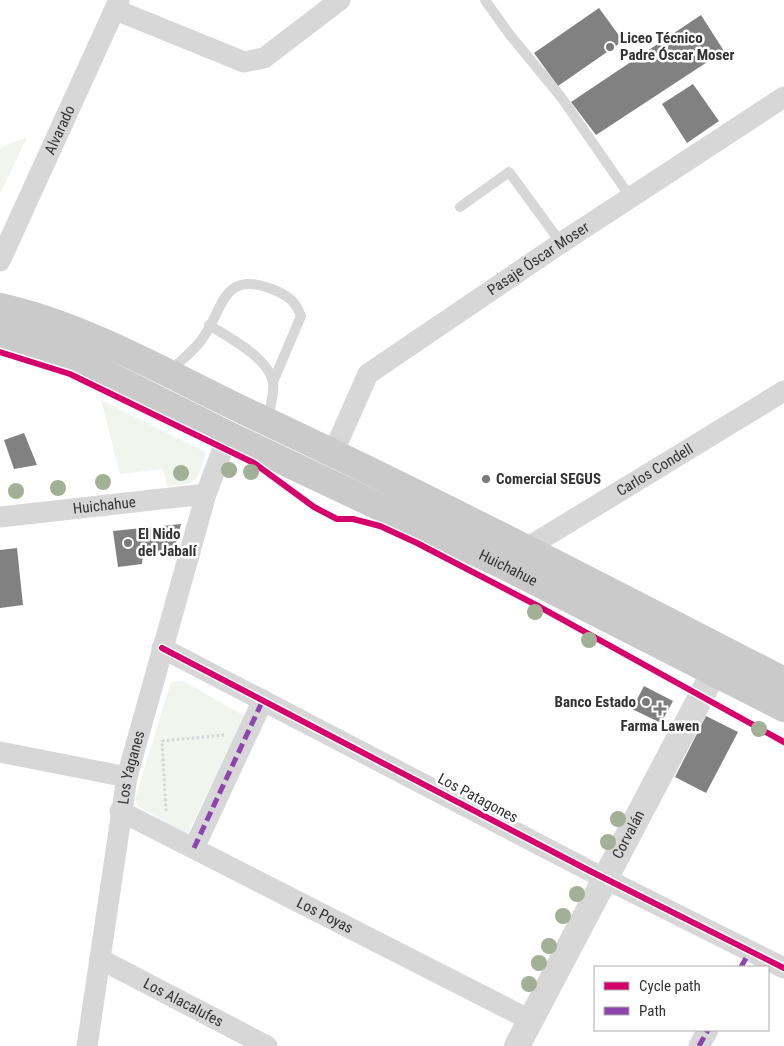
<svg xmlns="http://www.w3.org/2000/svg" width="784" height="1046" viewBox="0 0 784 1046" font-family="'Roboto Condensed',sans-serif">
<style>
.green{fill:#f1f5ed}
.building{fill:#818181}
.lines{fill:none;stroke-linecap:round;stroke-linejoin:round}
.path{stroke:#d6d6d6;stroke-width:3;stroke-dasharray:2.5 2.5;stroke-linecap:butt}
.service{stroke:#d7d7d7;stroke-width:10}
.minor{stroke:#d7d7d7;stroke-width:21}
.tertiary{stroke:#d7d7d7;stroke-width:26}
.primary{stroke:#cacaca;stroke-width:28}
.quiet{stroke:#8e44ad;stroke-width:5;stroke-dasharray:10 5;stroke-linecap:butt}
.cycleway-casing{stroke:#fff;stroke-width:9}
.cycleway{stroke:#d6006c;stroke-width:6}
.tree{fill:#a2b095}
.poi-dot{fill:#7a7a7a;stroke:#fff;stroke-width:2}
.labels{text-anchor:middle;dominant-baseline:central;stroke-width:5;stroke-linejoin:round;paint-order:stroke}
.poi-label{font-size:15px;font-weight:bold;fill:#333;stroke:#fff;text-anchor:start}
.street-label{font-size:15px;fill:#333;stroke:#fff}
</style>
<rect width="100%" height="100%" fill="#fff"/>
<g class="green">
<path d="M27,137L0,194V148Z"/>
<path d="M101,400L206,452C197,481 198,485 167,486L163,469L120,474Z"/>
<path d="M183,681L245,716L187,835L138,806L135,799L171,682Z"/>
</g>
<g class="building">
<path d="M599,8L623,41L558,86L534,53Z"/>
<path d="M701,15L724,51L596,135L571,102Z"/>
<path d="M693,84L719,121L687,143L662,104Z"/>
<path d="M24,433L37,465L14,469L4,440Z"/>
<path d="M181,524L173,555L143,554L142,564L118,567L113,531Z"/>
<path d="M17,548L23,605L0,608V550Z"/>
<path d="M644,686L673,701L661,723L632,709Z"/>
<path d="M706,716L738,732L706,793L675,777Z"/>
</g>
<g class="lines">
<path class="path" d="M166,811L162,741L225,735"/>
<g class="service">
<path d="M485,0L510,35L561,97L631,198"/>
<path d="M460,207L509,172L561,243"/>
<path d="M209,325C228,337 268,357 273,382C275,393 269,409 268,421"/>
<path d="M169,372C179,362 191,353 200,342C224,312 220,269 272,289C287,295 295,300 301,316L273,382"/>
</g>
<g class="minor">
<path d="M116,10L244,62L264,58L340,0"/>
<path id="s1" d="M0,261L119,0"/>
<path id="s2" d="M333,453L368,374L561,243L784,97"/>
<path id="s3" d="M0,517L206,494"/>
<path id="s4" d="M525,549L784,391"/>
<path d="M162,648L588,870L784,968"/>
<path d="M0,752L127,777"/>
<path id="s5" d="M120,811L530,1020"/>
<path d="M194,848L263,700"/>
<path id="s6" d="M100,959L267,1046"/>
<path id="s7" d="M87,1046L127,777L206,494L228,435"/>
<path d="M699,1046L708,1030"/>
</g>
<path class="tertiary" id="s8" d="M517,1046L724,653"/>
<g class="primary">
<path d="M0,307C89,327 170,376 253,415C432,499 608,590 784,681"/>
<path id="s9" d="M0,334L46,347L90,366L228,435L505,566L784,708"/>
</g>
<g class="quiet">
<path d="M194,848L263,700"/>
<path d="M741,967L750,951"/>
<path d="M699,1046L708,1030"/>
</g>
<defs>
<g id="cycleway">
<path d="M0,352L70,374L254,463L314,507L337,519H353L380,526L417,543L540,607L784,742"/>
<path d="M162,648L588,870L784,968"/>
</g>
</defs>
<use href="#cycleway" class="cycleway-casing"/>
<use href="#cycleway" class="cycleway"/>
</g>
<g class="tree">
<circle cx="229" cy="470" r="8"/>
<circle cx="251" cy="472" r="8"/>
<circle cx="181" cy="473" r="8"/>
<circle cx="103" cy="482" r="8"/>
<circle cx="58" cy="488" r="8"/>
<circle cx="16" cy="491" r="8"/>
<circle cx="535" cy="612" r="8"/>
<circle cx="589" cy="640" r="8"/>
<circle cx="759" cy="729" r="8"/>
<circle cx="618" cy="819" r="8"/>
<circle cx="608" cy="842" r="8"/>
<circle cx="577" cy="894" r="8"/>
<circle cx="563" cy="916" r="8"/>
<circle cx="549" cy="946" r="8"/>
<circle cx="539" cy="963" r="8"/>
<circle cx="529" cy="984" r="8"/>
</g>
<g class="poi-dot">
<circle cx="610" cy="47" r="5"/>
<circle cx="486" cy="479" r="5"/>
<circle cx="128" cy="543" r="5"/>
<circle cx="646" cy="702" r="5"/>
<path d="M657.5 701.5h5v5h5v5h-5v5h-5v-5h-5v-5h5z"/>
</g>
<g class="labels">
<g class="poi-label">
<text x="620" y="38">Liceo Técnico<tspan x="620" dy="17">Padre Óscar Moser</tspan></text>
<text x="496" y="479">Comercial SEGUS</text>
<text x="138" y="534">El Nido<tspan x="138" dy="17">del Jabalí</tspan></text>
<text x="636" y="702" text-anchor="end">Banco Estado</text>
<text x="660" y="726" text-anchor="middle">Farma Lawen</text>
</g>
<g class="street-label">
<text stroke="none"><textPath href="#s1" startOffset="144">Alvarado</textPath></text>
<text stroke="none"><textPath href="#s2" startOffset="292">Pasaje Óscar Moser</textPath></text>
<text stroke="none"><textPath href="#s4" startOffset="152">Carlos Condell</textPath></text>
<text stroke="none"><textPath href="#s3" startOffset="105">Huichahue</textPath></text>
<text stroke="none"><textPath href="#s9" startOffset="560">Huichahue</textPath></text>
<text stroke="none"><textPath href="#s7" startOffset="282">Los Yaganes</textPath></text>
<text transform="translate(478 798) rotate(28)">Los Patagones</text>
<text stroke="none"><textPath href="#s8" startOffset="239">Corvalán</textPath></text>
<text stroke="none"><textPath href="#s5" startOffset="230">Los Poyas</textPath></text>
<text stroke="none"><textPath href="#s6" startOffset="94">Los Alacalufes</textPath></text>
</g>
</g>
<rect x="594" y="966" width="175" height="65" fill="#ffffff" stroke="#adadad"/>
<rect x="604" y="982" width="25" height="8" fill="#d6006c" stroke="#adadad"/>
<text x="639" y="991" font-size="15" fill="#333333">Cycle path</text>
<rect x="604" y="1007" width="25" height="8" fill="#8e44ad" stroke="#adadad"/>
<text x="639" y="1016" font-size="15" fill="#333333">Path</text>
</svg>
